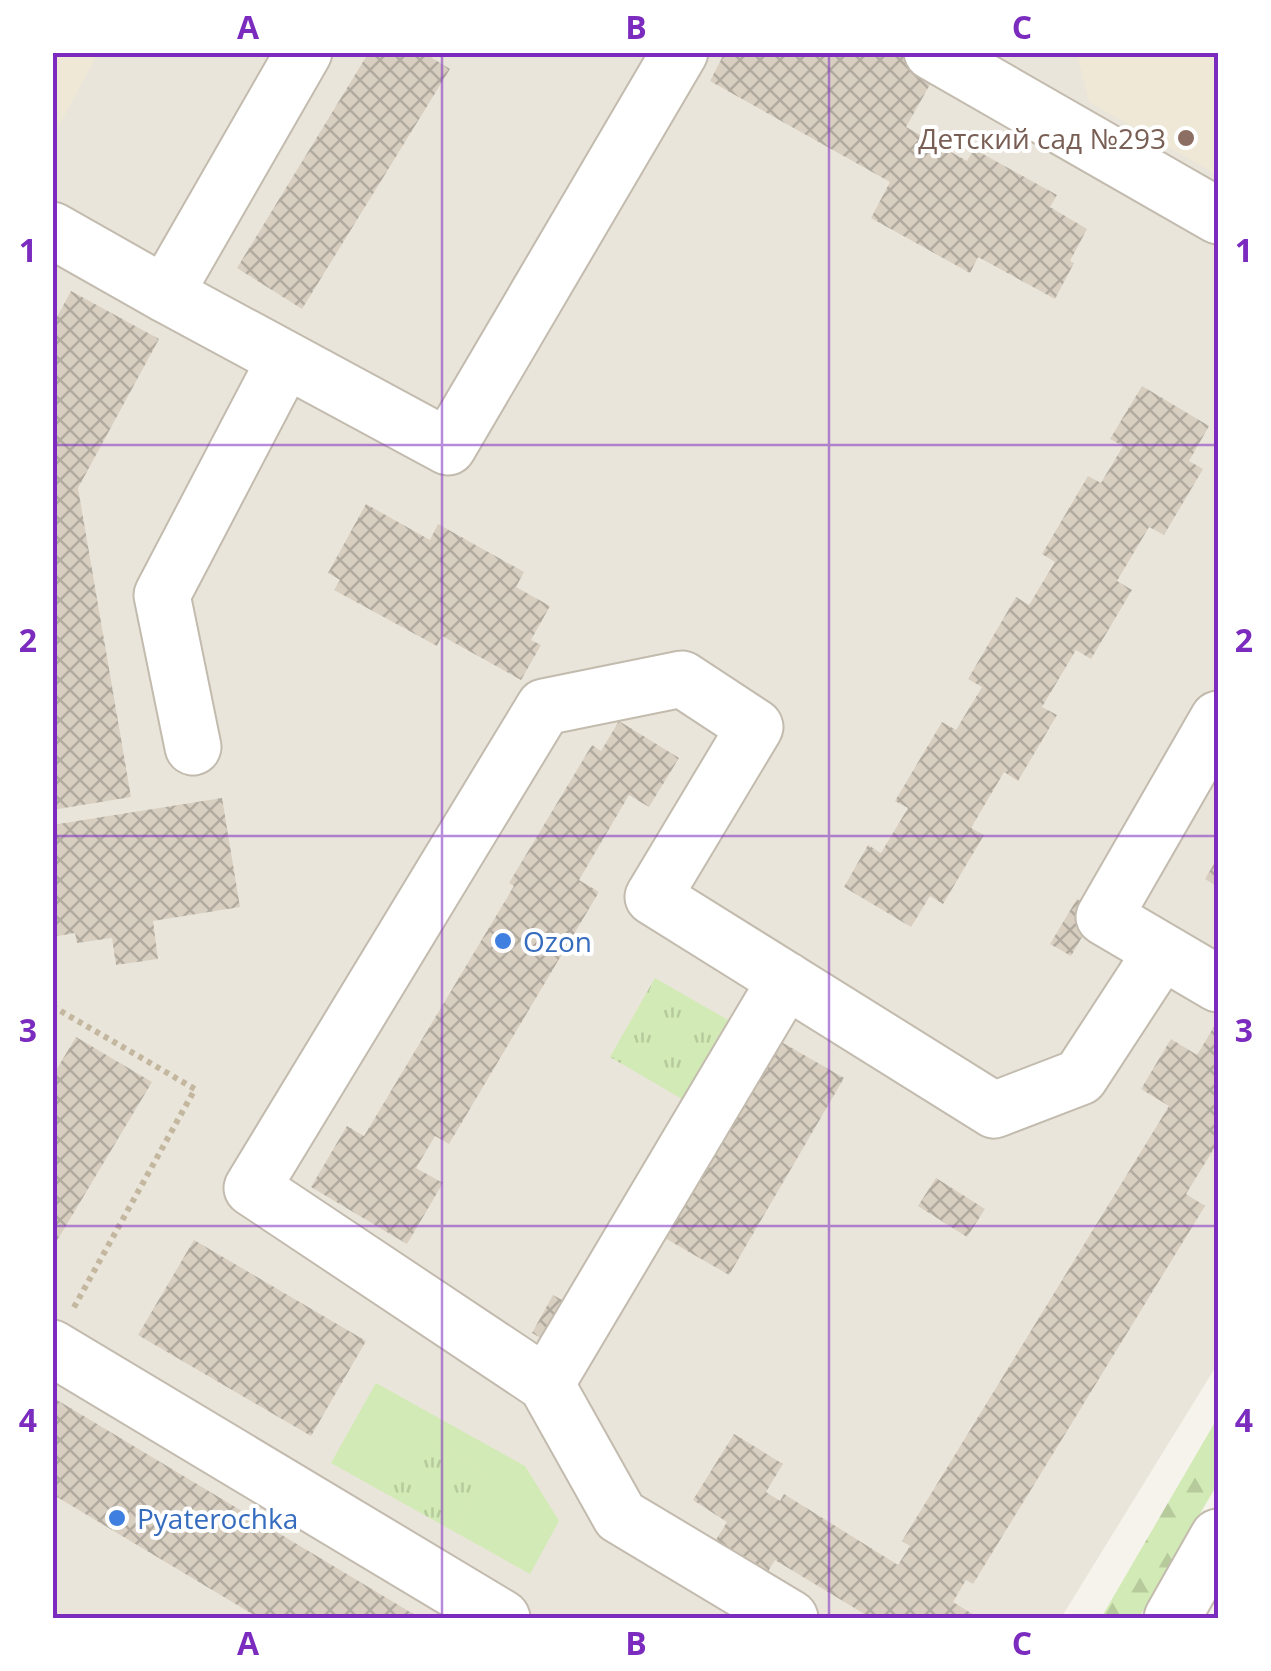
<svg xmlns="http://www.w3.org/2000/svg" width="1271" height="1671" viewBox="0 0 1271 1671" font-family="'Open Sans',sans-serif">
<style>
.residential{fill:#eae5da}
.education{fill:#efe8d6}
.grass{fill:#d2eab5}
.forest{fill:url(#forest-firs)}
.park{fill:url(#park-tufts)}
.building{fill:url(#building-cross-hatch)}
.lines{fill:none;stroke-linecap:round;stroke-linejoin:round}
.minor-casing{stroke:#c2bbae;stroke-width:59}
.path{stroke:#c4b79f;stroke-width:6;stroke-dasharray:5 5;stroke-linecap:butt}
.minor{stroke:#fff;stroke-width:55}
.grid{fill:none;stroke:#7b2cbf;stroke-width:2.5;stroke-opacity:0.55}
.education-dot{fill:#8d6e63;stroke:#fff;stroke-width:4}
.shop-dot{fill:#3f7fe0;stroke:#fff;stroke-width:4}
.labels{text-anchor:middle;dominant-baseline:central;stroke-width:8;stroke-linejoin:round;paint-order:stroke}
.education-label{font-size:28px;fill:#785e54;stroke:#fff;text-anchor:end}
.shop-label{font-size:28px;fill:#366cbe;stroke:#fff;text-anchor:start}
.neatline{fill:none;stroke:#7b2cbf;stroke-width:4}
.grid-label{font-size:32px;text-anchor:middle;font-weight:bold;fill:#7b2cbf}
</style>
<defs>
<pattern id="forest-firs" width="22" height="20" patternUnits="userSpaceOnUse" patternTransform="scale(2.5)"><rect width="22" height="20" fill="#d2eab5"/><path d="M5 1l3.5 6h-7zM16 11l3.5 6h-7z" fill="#b6ca9c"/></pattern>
<pattern id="park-tufts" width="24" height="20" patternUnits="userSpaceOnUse" patternTransform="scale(2.5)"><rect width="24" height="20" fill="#d2eab5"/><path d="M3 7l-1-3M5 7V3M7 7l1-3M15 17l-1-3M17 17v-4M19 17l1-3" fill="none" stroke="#b6ca9c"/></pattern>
<pattern id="building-cross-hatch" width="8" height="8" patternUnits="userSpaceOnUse" patternTransform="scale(2.5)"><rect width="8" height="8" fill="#d8cfc1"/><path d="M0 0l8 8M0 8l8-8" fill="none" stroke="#b1aa9e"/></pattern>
</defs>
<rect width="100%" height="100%" fill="#f6f3ec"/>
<path class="residential" d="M52,53H1218V1363L1061,1618H53Z"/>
<g class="education">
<path d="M53,52L98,53L53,137L52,53Z"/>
<path d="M1077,53H1218V175L1089,102Z"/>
</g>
<path class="grass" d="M376,1383L525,1466L559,1521L530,1574L453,1531L485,1473L416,1434L383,1492L331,1463Z"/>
<path class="forest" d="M1218,1417V1483L1139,1618H1101Z"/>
<g class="park">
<path d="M655,978L728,1020L682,1099L610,1057Z"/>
<path d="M415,1433L485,1473L453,1531L383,1492Z"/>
</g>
<g class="building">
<path d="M369,52H436L432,58L450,69L302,309L237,268Z"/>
<path d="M725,52H902L937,72L906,127L967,161L974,149L1057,195L1050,207L1087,229L1070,261L1074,263L1055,299L978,257L970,273L871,218L890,182L710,81Z"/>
<path d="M71,291L159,339L78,488L131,797L52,810V326Z"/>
<path d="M1142,386L1209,426L1189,461L1203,469L1164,535L1149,527L1117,581L1132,590L1091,659L1076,650L1042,707L1057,715L1018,781L1004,772L971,828L984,835L943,904L930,896L911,927L844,887L868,845L881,853L908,808L895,801L942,722L956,730L982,687L968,679L1016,597L1029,605L1055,562L1042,554L1088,476L1101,483L1123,446L1110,439Z"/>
<path d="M366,504L430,540L438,524L524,572L516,587L550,606L531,640L541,645L521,680L442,636L437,646L334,590L340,580L328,573Z"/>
<path d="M619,721L679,758L649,807L629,795L579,880L599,892L449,1144L435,1136L416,1168L443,1183L407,1244L311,1187L347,1126L364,1136L514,886L509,883L592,745L601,751Z"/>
<path d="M222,798L240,907L153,921L158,959L116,965L112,938L77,943L75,933L52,937V825Z"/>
<path d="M1218,857V887L1205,879Z"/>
<path d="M1077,899L1097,911L1071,956L1050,944Z"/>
<path d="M1218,1020V1142L1186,1194L1205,1206L973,1584L966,1580L953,1602L979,1618H871L775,1560L761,1583L709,1551L727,1522L693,1500L734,1434L783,1464L766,1492L780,1501L784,1494L898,1565L910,1546L902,1541L1169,1106L1141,1089L1171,1039L1197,1055Z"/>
<path d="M76,1037L152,1082L52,1249V1077Z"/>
<path d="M778,1040L844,1078L729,1275L663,1237Z"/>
<path d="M936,1178L985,1209L967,1237L918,1206Z"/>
<path d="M194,1240L366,1341L311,1436L138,1335Z"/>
<path d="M553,1295L580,1310L559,1348L532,1333Z"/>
<path d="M52,1397L420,1618H259L52,1494Z"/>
</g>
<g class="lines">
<defs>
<g id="minor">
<path d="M304,52L165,294L448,447L680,52"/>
<path d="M932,52L1218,216"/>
<path d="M52,230L165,294"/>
<path d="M1218,719L1104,917L1218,984"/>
<path d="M193,747L162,595L285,360"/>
<path d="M52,1348L502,1618"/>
<path d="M546,1384L786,980"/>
<path d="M790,1618L620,1516L546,1384L252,1188L544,707L682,679L755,727L653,897L994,1110L1080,1077L1161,953"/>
<path d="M1172,1618L1218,1537"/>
</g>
</defs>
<use href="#minor" class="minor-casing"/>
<path class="path" d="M52,1006L195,1089L73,1309"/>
<use href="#minor" class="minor"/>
</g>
<path class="grid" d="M442,52V1618M829,52V1618M52,445H1218M52,836H1218M52,1226H1218"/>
<circle class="education-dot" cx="1186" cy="138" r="10"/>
<g class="shop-dot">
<circle cx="503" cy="941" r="10"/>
<circle cx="117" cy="1518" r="10"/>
</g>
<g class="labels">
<g class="education-label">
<text x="1166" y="138">Детский сад №293</text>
</g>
<g class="shop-label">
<text x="523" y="941">Ozon</text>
<text x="137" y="1518">Pyaterochka</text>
</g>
</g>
<rect width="1271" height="1671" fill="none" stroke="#ffffff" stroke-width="110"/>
<rect x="55" y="55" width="1161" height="1561" class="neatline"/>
<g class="grid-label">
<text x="248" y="39">A</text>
<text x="636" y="39">B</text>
<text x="1022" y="39">C</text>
<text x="28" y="262">1</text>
<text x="1244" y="262">1</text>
<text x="28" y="652">2</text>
<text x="1244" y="652">2</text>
<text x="28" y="1042">3</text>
<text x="1244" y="1042">3</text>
<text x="28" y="1432">4</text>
<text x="1244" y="1432">4</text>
<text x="248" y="1655">A</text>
<text x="636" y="1655">B</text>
<text x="1022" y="1655">C</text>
</g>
</svg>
